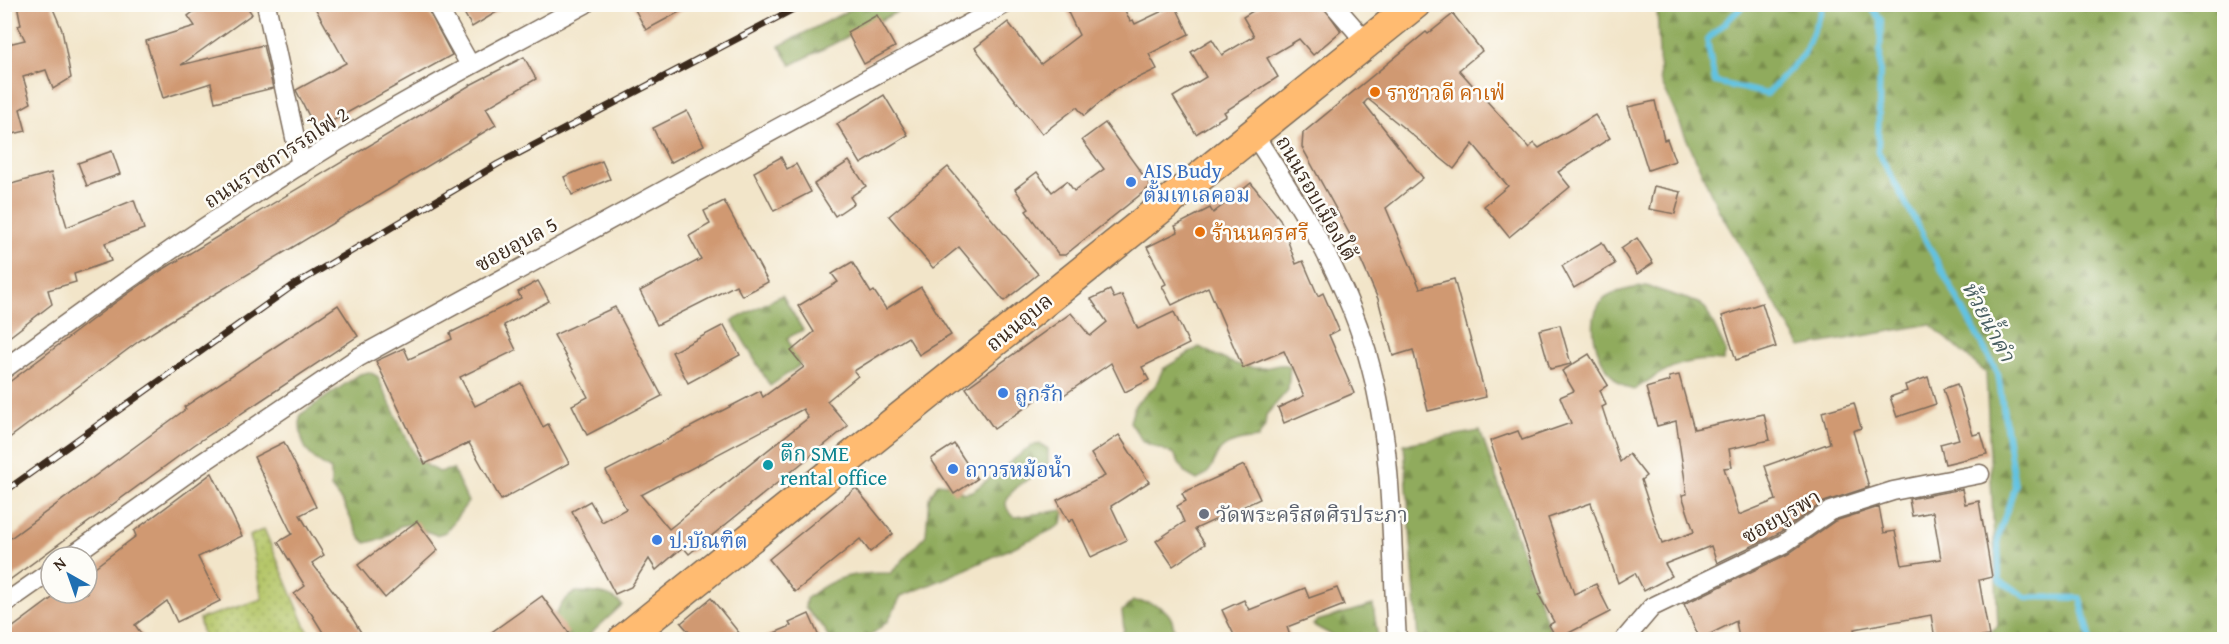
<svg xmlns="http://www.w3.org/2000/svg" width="2229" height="644" viewBox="0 0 2229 644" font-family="'Gentium Book Plus','Noto Serif Thai',serif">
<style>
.grass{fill:url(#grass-dots);stroke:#787844;stroke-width:1.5}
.forest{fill:url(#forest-firs);stroke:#666a3e;stroke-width:1.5}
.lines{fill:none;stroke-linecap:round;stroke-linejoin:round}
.stream{stroke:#62c2e1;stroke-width:6}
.building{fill:#d09972;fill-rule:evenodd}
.street-casing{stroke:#7b6b5a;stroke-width:21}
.primary-casing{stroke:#7b6b5a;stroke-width:33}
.street{stroke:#fff;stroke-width:18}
.primary{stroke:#ffbb71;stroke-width:30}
.rail-casing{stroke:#3b2a1e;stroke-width:7}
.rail{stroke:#fdfcf7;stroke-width:4.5;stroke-dasharray:14;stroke-linecap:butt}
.food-dot{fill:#e8710a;stroke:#fdfcf7;stroke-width:2}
.shop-dot{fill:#3f7fe0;stroke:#fdfcf7;stroke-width:2}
.culture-dot{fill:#0f9aa8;stroke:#fdfcf7;stroke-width:2}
.worship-dot{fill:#6b7280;stroke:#fdfcf7;stroke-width:2}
.labels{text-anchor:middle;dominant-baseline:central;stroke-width:5;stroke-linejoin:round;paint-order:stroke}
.food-label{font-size:21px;fill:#c56008;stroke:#fdfcf7;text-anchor:start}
.street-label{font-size:21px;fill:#3b2a1e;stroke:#fdfcf7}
.shop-label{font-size:21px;fill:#366cbe;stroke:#fdfcf7;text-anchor:start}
.culture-label{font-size:21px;fill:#0d838f;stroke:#fdfcf7;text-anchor:start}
.worship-label{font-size:21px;fill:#5b616d;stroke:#fdfcf7;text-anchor:start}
.water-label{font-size:22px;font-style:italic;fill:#495f62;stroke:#fdfcf7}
</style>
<defs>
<pattern id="grass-dots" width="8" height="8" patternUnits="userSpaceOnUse" patternTransform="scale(1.5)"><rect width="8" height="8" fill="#b5c669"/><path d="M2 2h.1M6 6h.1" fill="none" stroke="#94a156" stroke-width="1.8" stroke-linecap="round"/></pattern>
<pattern id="forest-firs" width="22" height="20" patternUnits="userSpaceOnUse" patternTransform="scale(1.5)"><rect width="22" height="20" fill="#90ab5d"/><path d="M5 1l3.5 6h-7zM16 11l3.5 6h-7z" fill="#778b4c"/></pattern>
</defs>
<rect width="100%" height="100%" fill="#fdfcf7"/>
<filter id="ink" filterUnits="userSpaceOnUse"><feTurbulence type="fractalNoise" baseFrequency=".0167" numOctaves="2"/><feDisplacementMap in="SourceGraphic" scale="12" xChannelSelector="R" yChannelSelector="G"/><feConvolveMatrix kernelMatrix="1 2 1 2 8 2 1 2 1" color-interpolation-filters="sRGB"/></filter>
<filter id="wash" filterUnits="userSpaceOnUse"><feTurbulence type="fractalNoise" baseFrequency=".008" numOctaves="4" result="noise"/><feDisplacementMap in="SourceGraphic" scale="24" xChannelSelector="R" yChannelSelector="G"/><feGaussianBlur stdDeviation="1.35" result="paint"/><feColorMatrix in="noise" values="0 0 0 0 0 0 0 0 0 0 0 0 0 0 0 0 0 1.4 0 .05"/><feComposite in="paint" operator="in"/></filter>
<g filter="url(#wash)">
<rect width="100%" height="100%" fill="#f2e5c9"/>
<path class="grass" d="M264,529L311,639H204L199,619L262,599L250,536Z"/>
<g class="forest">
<path d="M859,5H911L791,65L779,46Z"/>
<path d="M1657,5H2224V639H1981L1998,626L1986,373L1930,324L1801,347L1718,209L1660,79Z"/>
<path d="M1646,286L1699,303L1706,309L1726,351L1723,361C1684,357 1665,369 1634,390C1604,384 1580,325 1602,301C1613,290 1631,289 1646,286Z"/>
<path d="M782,295L803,330L787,338L800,365L770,386L732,321Z"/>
<path d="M1199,347C1219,357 1239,369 1262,368C1273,368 1279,362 1290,366L1288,390L1266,415L1265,426L1258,438C1246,440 1234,440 1224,447C1211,456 1219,469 1197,480L1185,473L1174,454L1143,442L1130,422L1135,405L1155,386L1163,369Z"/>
<path d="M369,372L377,376L417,460L439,472L453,469L468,502L446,532L436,535L409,524L400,526L385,538L366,543L359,536L343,503L331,488V470C306,456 299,445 300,415L360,374Z"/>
<path d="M1480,431L1553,639H1418L1404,444Z"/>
<path d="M1040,444L1048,449V467C1033,477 987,498 1015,517L1064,510L1062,524C1047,534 1032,538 1016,546C978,564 941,581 901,596L888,621L866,639H829L824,628L805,608L806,599C835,575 854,573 891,573L926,535L929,498L938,483L947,484L964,493L973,491L1031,446Z"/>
<path d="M576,592C593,592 611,592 622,605L585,639H558C550,619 558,602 576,592Z"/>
<path d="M1133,601C1153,602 1173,607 1174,631L1157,639H1121L1124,629L1122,611Z"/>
<path d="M1373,605L1378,639H1339L1313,625L1317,621Z"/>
</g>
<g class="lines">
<g class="stream">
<path d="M1745,4L1707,40L1715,82L1767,94L1804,54L1824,4"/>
<path d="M1868,4L1881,20L1878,152L1998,374L2015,486L1998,537L1999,580L2026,597L2080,598L2091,640"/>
</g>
</g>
<g id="blocks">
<g class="building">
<path d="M17,4H51L62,30L71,78L53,89L46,70L23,77L31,103L20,109L26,131L4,136V45L25,40L18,26L21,25Z"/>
<path d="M204,4H245L252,14L181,65L263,45L273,88L215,102L211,83L163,98L146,41L195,26L188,16Z"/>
<path d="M313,4H425L452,55L316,130L296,90L346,63Z"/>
<path d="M459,4H510L472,27Z"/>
<path d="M632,4H694L646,30Z"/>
<path d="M1064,4H1122L1130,21L1133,20L1135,24L1175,5L1189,34L1149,54L1157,69L1117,88L1084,116L1077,107L1042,134L975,48L1008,22L1041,64L1079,35Z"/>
<path d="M1264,4H1322L1341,31L1313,55L1299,39L1267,58L1278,77L1224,112L1226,115L1196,134L1173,97L1206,77L1191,52L1212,39L1222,55L1254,36L1243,17Z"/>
<path d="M1453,14L1482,51L1459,70L1529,148L1534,143L1539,148L1595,115L1610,138L1558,172L1570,187L1509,237L1484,206L1508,186L1473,144L1454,169L1368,99L1364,103L1423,178L1386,208L1420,288L1454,279L1486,397L1428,411L1413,350L1393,356L1378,299L1349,233L1302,147L1303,133L1426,32L1428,34Z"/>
<path d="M877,15L895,47L864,64L847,32Z"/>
<path d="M524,57L536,79L486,108L496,125L170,321L139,341L4,442V386L109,307L162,270L472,84Z"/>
<path d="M884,95L908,135L861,164L837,124Z"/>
<path d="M1655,101L1664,140L1667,139L1675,161L1648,170L1628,107Z"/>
<path d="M687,111L704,145L670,163L653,128Z"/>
<path d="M1105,123L1151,186L1065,255H1059L1026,211L1029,209L1015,189L1037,172L1052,192L1067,181L1074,191L1104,169L1082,140Z"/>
<path d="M112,151L120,174L87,186L78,163Z"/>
<path d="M781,157L787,169L796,164L811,192L774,211L754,172Z"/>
<path d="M602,161L610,179L572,195L564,177Z"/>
<path d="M849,161L866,186L850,197L854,203L835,216L814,184Z"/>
<path d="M948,167L1038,274L1004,301L959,247L933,268L889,216Z"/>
<path d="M51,173L67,227L134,200L144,229L105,243L111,261L74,274L76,282L48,290L52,304L4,341V186Z"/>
<path d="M1251,183L1280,219L1296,264L1303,261L1318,296L1323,293L1339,330L1329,335L1354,393L1284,423L1278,408L1304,396L1284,351L1243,368L1208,287L1172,305L1162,286L1166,284L1147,247L1178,232L1175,226L1210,208L1213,213Z"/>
<path d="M1654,186L1681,192L1675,214L1649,209Z"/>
<path d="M724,201L768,282L742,296L736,285L657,325L640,291L701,259L689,236L710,224L704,211Z"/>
<path d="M1637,238L1653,263L1637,274L1621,249Z"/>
<path d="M1602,242L1615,264L1574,288L1562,266Z"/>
<path d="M852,262L871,293L874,291L886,309L921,287L951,335L919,355L908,337L854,371L858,376L827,401L848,426L689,554L683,547L656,570L649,559L631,587L615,594L572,511L590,501L602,522L626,509L606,471L760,391L763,397L804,367L791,351L814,332L798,306L838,282L832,274ZM803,409L808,418L669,529L641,495Z"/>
<path d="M538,281L549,301L504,325L516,350L460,377L475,406L521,383L543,427L548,424L569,463L501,500L469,443L425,464L376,361L404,348L409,359L452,339L450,333L521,298L518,292Z"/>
<path d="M1110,290L1114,298L1122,295L1138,329L1174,312L1189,344L1142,367L1149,380L1125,392L1111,363L1058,399L1051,390L994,429L966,388L1071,313L1090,336L1107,322L1091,299Z"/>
<path d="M1762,303L1776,347L1736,360L1722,316Z"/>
<path d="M338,305L358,336L194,445L4,584V543L186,409L184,407Z"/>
<path d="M615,307L662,396L587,435L572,405L588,397L554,335Z"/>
<path d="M724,325L740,355L688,383L672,352Z"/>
<path d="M1560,325L1571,364L1550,369L1539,330Z"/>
<path d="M1589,354L1608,385L1600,390L1606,405L1602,407L1620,462L1629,454L1646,476L1641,480L1662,544L1694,532L1682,495L1687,494L1676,421L1657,426L1646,388L1670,381L1669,377L1679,375L1694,429L1764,414L1770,440L1729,449L1732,467L1724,468L1739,515L1776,500L1765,466L1830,443L1822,412L1854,403L1861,428L1853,431L1869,487L1824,502L1777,534L1717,563L1711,546L1665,564L1672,576L1644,591L1635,573L1618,583L1591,503L1548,518L1574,594L1596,584L1610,612L1557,639L1549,625L1554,622L1539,595L1542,593L1490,441L1518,431L1522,440L1571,423L1560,397L1574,391L1562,371Z"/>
<path d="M1928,377L1936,404L1897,417L1890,397L1907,391L1905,385Z"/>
<path d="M1957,384L1973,435L1981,433L1987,454L1945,464L1940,444L1959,439L1943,389Z"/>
<path d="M1119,435L1149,482L1111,506L1127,540L1091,557L1073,519L1069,522L1057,500L1105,476L1091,454Z"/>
<path d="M284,442L316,507L300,515L324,555L312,563L346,608L362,634L353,639H327L311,613L294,594L305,586L278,542L292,534L254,457Z"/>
<path d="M954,444L977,479L954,494L931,459Z"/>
<path d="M1244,465L1260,499L1195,529L1205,544L1173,566L1156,541L1184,522L1177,506L1186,501L1182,493Z"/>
<path d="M212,473L242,536L198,557L220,601L177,622L167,601L135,625L145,639H4V634L59,593H87V573L136,536L134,531Z"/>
<path d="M856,488L893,534L870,552L860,539L795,592L769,559Z"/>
<path d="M1962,489L1965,504L1979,501L1992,577L1979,580L1989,636L1968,639H1935L1931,615L1854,629L1856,639H1739L1736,621L1700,639L1684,604L1788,554L1835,521L1879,507L1884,533L1895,531L1902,565L1941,559L1933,512L1912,516L1909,499Z"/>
<path d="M417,521L438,550L385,598L358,565Z"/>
<path d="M1305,588L1309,598L1337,588L1344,605L1287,627L1291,639H1236L1222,610L1244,600L1249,610Z"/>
<path d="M542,596L569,633L560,639H482Z"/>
<path d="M711,598L744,639H695L681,623Z"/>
<path d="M809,614L820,639H760L791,626L789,623Z"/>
</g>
</g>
</g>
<g filter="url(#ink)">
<use href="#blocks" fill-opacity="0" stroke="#7b6b5a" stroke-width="1.5"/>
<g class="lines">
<defs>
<g id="street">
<path d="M266,4L301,165"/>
<path d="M436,4L470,65"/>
<path d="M1333,4L1366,42"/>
<path d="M1253,133C1301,207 1349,281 1371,368C1394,455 1391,550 1397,640"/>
<path d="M4,369C100,298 199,229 300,165C392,106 489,56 585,4"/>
<path d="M70,557L199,465L359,357L1005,4"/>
<path d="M4,604L51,571"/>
<path d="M1624,640L1652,607L1783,544L1830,511L1893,491L1980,474"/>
</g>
<path id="primary" d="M623,640L1415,4"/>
</defs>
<use href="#street" class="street-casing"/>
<use href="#primary" class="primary-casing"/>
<use href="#street" class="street"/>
<use href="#primary" class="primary"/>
<defs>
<path id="rail" d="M4,492L291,287L498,164L803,4"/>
</defs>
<use href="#rail" class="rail-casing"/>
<use href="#rail" class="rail"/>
</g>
</g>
<g class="food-dot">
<circle cx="1375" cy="92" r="6"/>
<circle cx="1200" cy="232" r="6"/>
</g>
<g class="shop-dot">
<circle cx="1131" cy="182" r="6"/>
<circle cx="1003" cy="393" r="6"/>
<circle cx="953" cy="469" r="6"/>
<circle cx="657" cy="540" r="6"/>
</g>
<circle class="culture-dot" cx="768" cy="465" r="6"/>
<circle class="worship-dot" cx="1204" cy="514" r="6"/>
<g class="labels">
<g class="food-label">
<text x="1387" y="92">ราชาวดี คาเฟ่</text>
<text x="1212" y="232">ร้านนครศรี</text>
</g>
<g class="street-label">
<text transform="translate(276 157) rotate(-33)">ถนนราชการรถไฟ 2</text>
<text transform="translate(1317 198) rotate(60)">ถนนรอบเมืองใต้</text>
<text transform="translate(516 244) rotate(-29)">ซอยอุบล 5</text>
<text transform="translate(1019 322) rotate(-39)">ถนนอุบล</text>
<text transform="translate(1781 516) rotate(-30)">ซอยบูรพา</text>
</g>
<g class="shop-label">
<text x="1143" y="170">AIS Budy<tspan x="1143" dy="24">ตั้มเทเลคอม</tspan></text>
<text x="1015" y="393">ลูกรัก</text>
<text x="965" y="469">ถาวรหม้อน้ำ</text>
<text x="669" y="540">ป.บัณฑิต</text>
</g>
<g class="culture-label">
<text x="780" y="453">ตึก SME<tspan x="780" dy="24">rental office</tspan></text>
</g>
<g class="worship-label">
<text x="1216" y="514">วัดพระคริสตศิรประภา</text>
</g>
<g class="water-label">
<text transform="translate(1989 321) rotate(62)">ห้วยน้ำคำ</text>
</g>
</g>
<rect width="2229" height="644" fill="none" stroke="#fdfcf7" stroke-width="24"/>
<g transform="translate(69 575) rotate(320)"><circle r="28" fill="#fdfcf7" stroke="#afa8a0" stroke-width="1.5"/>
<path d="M0-4.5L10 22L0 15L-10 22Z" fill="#1f6fb2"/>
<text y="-9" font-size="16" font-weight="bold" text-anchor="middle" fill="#3b2a1e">N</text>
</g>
</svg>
